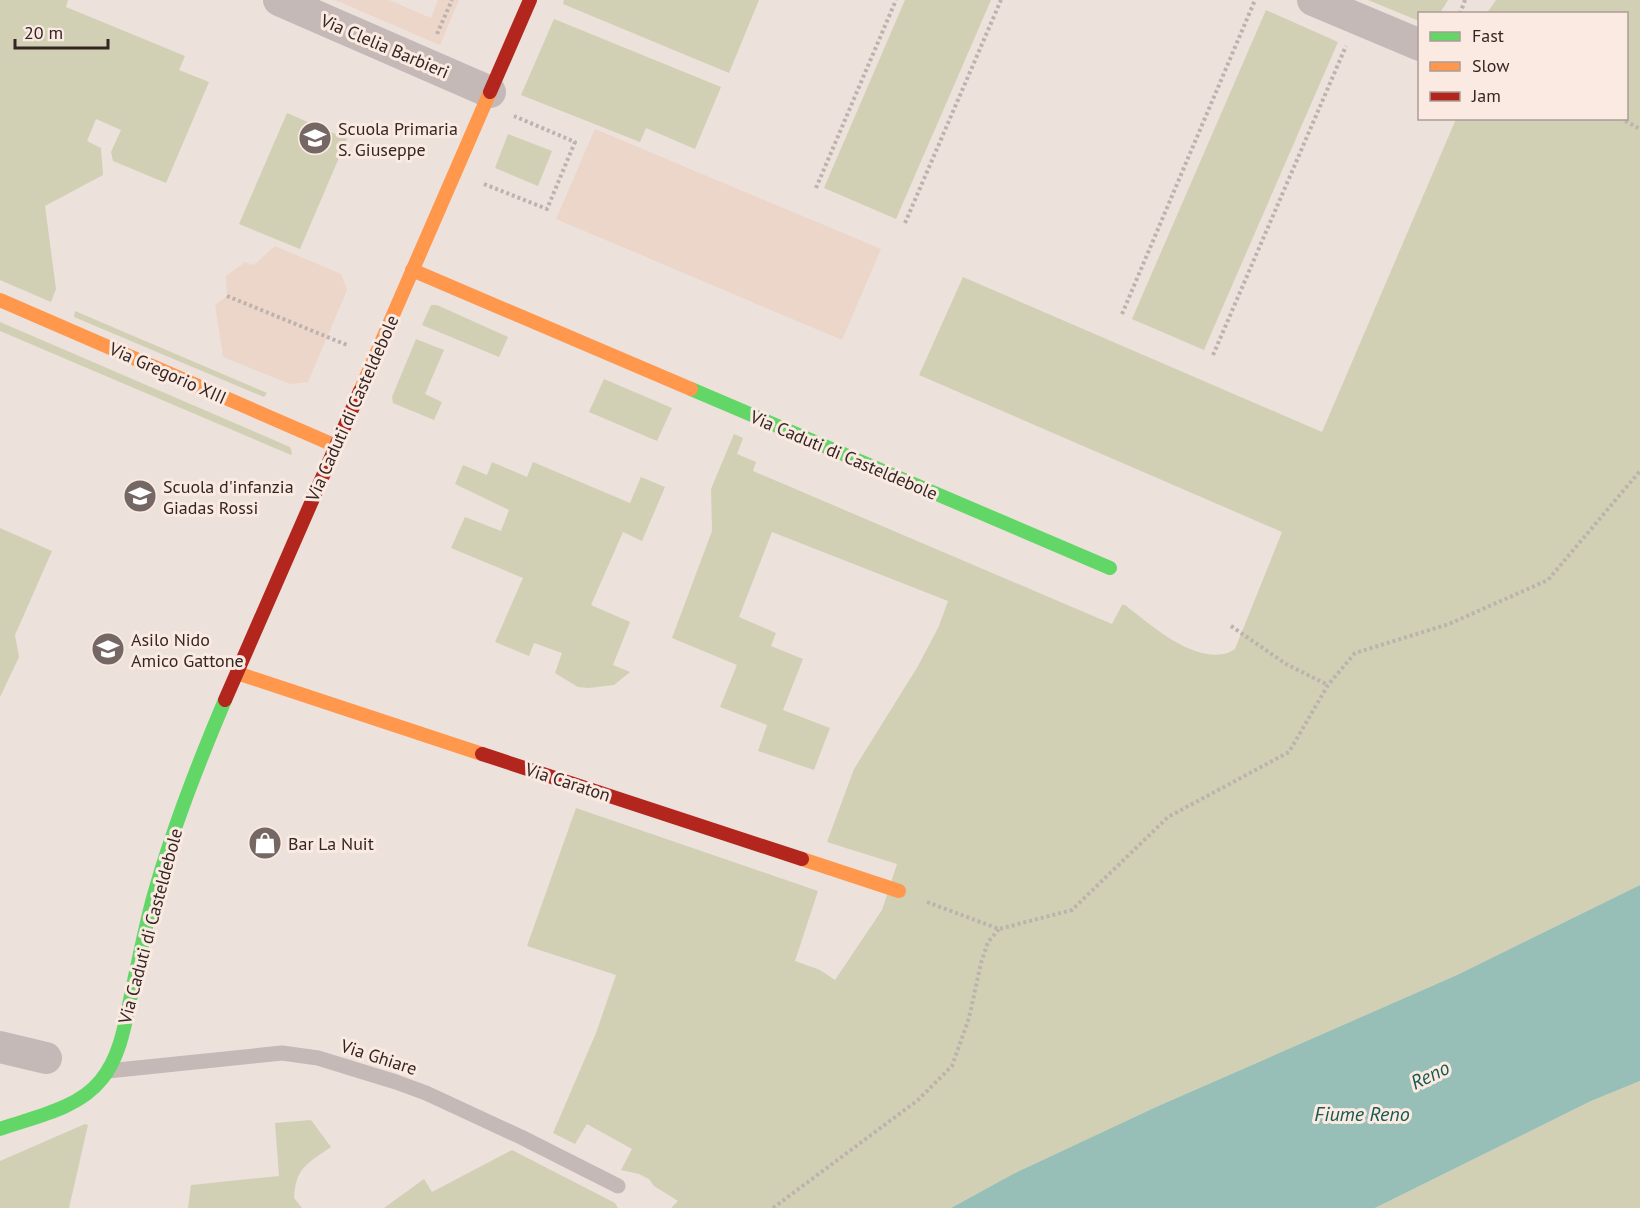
<svg xmlns="http://www.w3.org/2000/svg" width="1640" height="1208" viewBox="0 0 1640 1208" font-family="'PT Sans',sans-serif">
<style>
.green{fill:#d1d0b4}
.plaza{fill:#ecd6c9}
.water{fill:#97bfb7}
.lines{fill:none;stroke-linecap:round;stroke-linejoin:round}
.path{stroke:#bdb2ae;stroke-width:4;stroke-dasharray:3 3;stroke-linecap:butt}
.lane{stroke:#c4b9b6;stroke-width:15}
.street{stroke:#c4b9b6;stroke-width:32}
.fast{stroke:#63d668;stroke-width:14}
.slow{stroke:#ff974d;stroke-width:14}
.jam{stroke:#b3261e;stroke-width:14}
.labels{text-anchor:middle;dominant-baseline:central;stroke-width:6;stroke-linejoin:round;paint-order:stroke}
.street-label{font-size:18px;fill:#352624;stroke:#faeae2}
.poi-label{font-size:18px;fill:#352624;stroke:#faeae2;text-anchor:start}
.water-label{font-size:20px;font-style:italic;fill:#175951;stroke:#faeae2}
</style>
<rect width="100%" height="100%" fill="#ece1db"/>
<g class="green">
<path d="M0,0H68L66,7L185,56L179,70L209,82L166,183L113,161L111,152L121,130L96,119L87,141L101,148L103,175L45,206L56,289L51,302L0,280Z"/>
<path d="M564,0H759L729,73L563,4Z"/>
<path d="M905,0H991L896,219L824,188Z"/>
<path d="M1368,0H1448L1440,13L1420,14L1419,21Z"/>
<path d="M1496,0H1640V885L1457,975L1156,1107L1013,1174L951,1208H671L678,1201L654,1186L649,1179L639,1174L621,1170L632,1149L587,1124L575,1144L553,1133L596,1033L616,975L527,946L576,808L818,891L795,961L820,970L835,980L882,910L897,864L827,842L854,769L918,666L939,626L948,601L772,532L739,617L776,633L771,646L803,659L783,710L830,728L814,770L758,751L767,725L720,707L737,665L672,638L712,531L711,489L734,434L743,438L737,454L756,462L753,471L1112,624L1122,605H1125C1150,624 1189,660 1223,654C1227,654 1231,651 1235,649L1282,532L919,375L963,277L1322,432L1456,119L1626,118V14L1487,13Z"/>
<path d="M1266,10L1338,42L1204,350L1132,319Z"/>
<path d="M554,19L721,87L695,149L646,128L640,142L521,95Z"/>
<path d="M287,113L347,139L300,249L239,224Z"/>
<path d="M508,134L552,151L538,186L495,168Z"/>
<path d="M431,305H437L508,337L499,357L422,325Z"/>
<path d="M75,311L267,393L264,397L74,317Z"/>
<path d="M0,322L290,447L292,453L291,455L0,331Z"/>
<path d="M416,339L444,350L425,394L442,402L434,420L393,403L392,397Z"/>
<path d="M604,379L672,408L657,441L589,412Z"/>
<path d="M492,462L527,477L533,462L630,503L641,477L665,487L642,541L623,532L591,605L630,622L613,665L630,672L614,685L589,688L578,687L555,673L562,653L534,643L529,656L495,642L523,578L451,548L465,517L501,531L509,510L455,484L463,465L487,475Z"/>
<path d="M0,528L52,551L15,635L19,657L0,697Z"/>
<path d="M1640,1081V1208H1375L1591,1101Z"/>
<path d="M311,1120L331,1147C307,1164 296,1167 294,1198L302,1208H188L191,1185L279,1176L275,1123Z"/>
<path d="M85,1124L88,1125L69,1208H0V1161Z"/>
<path d="M512,1150L615,1203L618,1208H384L424,1179L432,1192Z"/>
</g>
<g class="plaza">
<path d="M335,0H389L431,18L438,0H459L440,45Z"/>
<path d="M595,129L881,249L842,340L556,219Z"/>
<path d="M275,246L341,274L347,290L308,382L290,384L223,357L215,305L227,296L226,276L245,262L254,265Z"/>
</g>
<path class="water" d="M1640,885V1081L1591,1101L1375,1208H951L1013,1174L1156,1107L1457,975Z"/>
<g class="lines">
<g class="path">
<path d="M1460,14L1465,0"/>
<path d="M437,34L452,0"/>
<path d="M1620,118L1640,129"/>
<path d="M484,184L547,209L575,142L514,116"/>
<path d="M816,188L896,0"/>
<path d="M905,223L1001,0"/>
<path d="M227,296L347,345"/>
<path d="M1122,314L1255,0"/>
<path d="M1213,355L1346,46"/>
<path d="M1231,626L1286,664L1328,685"/>
<path d="M927,902L999,929L1072,910L1168,817L1289,752L1328,685L1355,653L1449,624L1548,580L1640,471"/>
<path d="M773,1208L918,1100L952,1066L969,1018L981,963L988,942L999,929"/>
</g>
<path class="lane" d="M108,1071L282,1053L318,1058L396,1082L426,1093L521,1137L618,1186"/>
<g class="street">
<path d="M279,0L490,92"/>
<path d="M1313,0L1420,45"/>
<path d="M0,1047L46,1058"/>
</g>
<g class="fast">
<path d="M691,389L1110,568"/>
<path d="M0,1129C34,1117 78,1109 101,1080C122,1055 126,1017 133,986C139,958 145,929 152,902C171,832 197,766 225,700"/>
</g>
<g class="slow">
<path d="M412,270L691,389"/>
<path d="M0,300L336,446"/>
<path d="M360,391L490,92"/>
<path d="M237,673L482,754"/>
<path d="M802,859L899,891"/>
</g>
<g class="jam">
<path d="M490,92L530,0"/>
<path d="M225,700L360,391"/>
<path d="M482,754L802,859"/>
</g>
</g>
<defs>
<symbol id="school-disc" viewBox="-11 -11 22 22"><circle r="9.5" fill="#756764" stroke="#faeae2"/><path d="M0-5L7-2L0 1L-7-2ZM-4 1L0 2.5L4 1V4Q0 6-4 4Z" fill="#fff"/></symbol>
<symbol id="shop-disc" viewBox="-11 -11 22 22"><circle r="9.5" fill="#756764" stroke="#faeae2"/><path d="M-5-2.5h2.3a2.7 3.5 0 0 1 5.4 0H5L5.5 6h-11ZM-1.5-2.5h3a1.5 2.3 0 0 0-3 0Z" fill="#fff"/></symbol>
</defs>
<g fill-rule="evenodd">
<use href="#school-disc" x="296" y="119" width="38" height="38"/>
<use href="#school-disc" x="121" y="477" width="38" height="38"/>
<use href="#school-disc" x="89" y="630" width="38" height="38"/>
<use href="#shop-disc" x="246" y="824" width="38" height="38"/>
</g>
<g class="labels">
<g class="street-label">
<text transform="translate(385 46) rotate(23)">Via Clelia Barbieri</text>
<text transform="translate(168 373) rotate(24)">Via Gregorio XIII</text>
<text transform="translate(352 408) rotate(-66)">Via Caduti di Casteldebole</text>
<text transform="translate(844 455) rotate(23)">Via Caduti di Casteldebole</text>
<text transform="translate(568 782) rotate(18)">Via Caraton</text>
<text transform="translate(150 926) rotate(-75)">Via Caduti di Casteldebole</text>
<text transform="translate(379 1057) rotate(18)">Via Ghiare</text>
</g>
<g class="poi-label">
<text x="338" y="128">Scuola Primaria<tspan x="338" dy="21">S. Giuseppe</tspan></text>
<text x="163" y="486">Scuola d'infanzia<tspan x="163" dy="21">Giadas Rossi</tspan></text>
<text x="131" y="639">Asilo Nido<tspan x="131" dy="21">Amico Gattone</tspan></text>
<text x="288" y="843">Bar La Nuit</text>
</g>
<g class="water-label">
<text transform="translate(1430 1075) rotate(-26)">Reno</text>
<text x="1362" y="1114">Fiume Reno</text>
</g>
</g>
<rect x="1418" y="12" width="210" height="108" fill="#faeae2" stroke="#ab9c96" stroke-width="1.5"/>
<rect x="1430" y="32" width="30" height="9" fill="#63d668" stroke="#ab9c96" stroke-width="1.5"/>
<text x="1472" y="42" font-size="18" fill="#352624">Fast</text>
<rect x="1430" y="62" width="30" height="9" fill="#ff974d" stroke="#ab9c96" stroke-width="1.5"/>
<text x="1472" y="72" font-size="18" fill="#352624">Slow</text>
<rect x="1430" y="92" width="30" height="9" fill="#b3261e" stroke="#ab9c96" stroke-width="1.5"/>
<text x="1472" y="102" font-size="18" fill="#352624">Jam</text>
<path d="M15 39v9h93v-9" fill="none" stroke="#352624" stroke-width="3"/>
<text x="24" y="39" font-size="18" fill="#352624" stroke="#faeae2" stroke-width="4.5" paint-order="stroke">20 m</text>
</svg>
